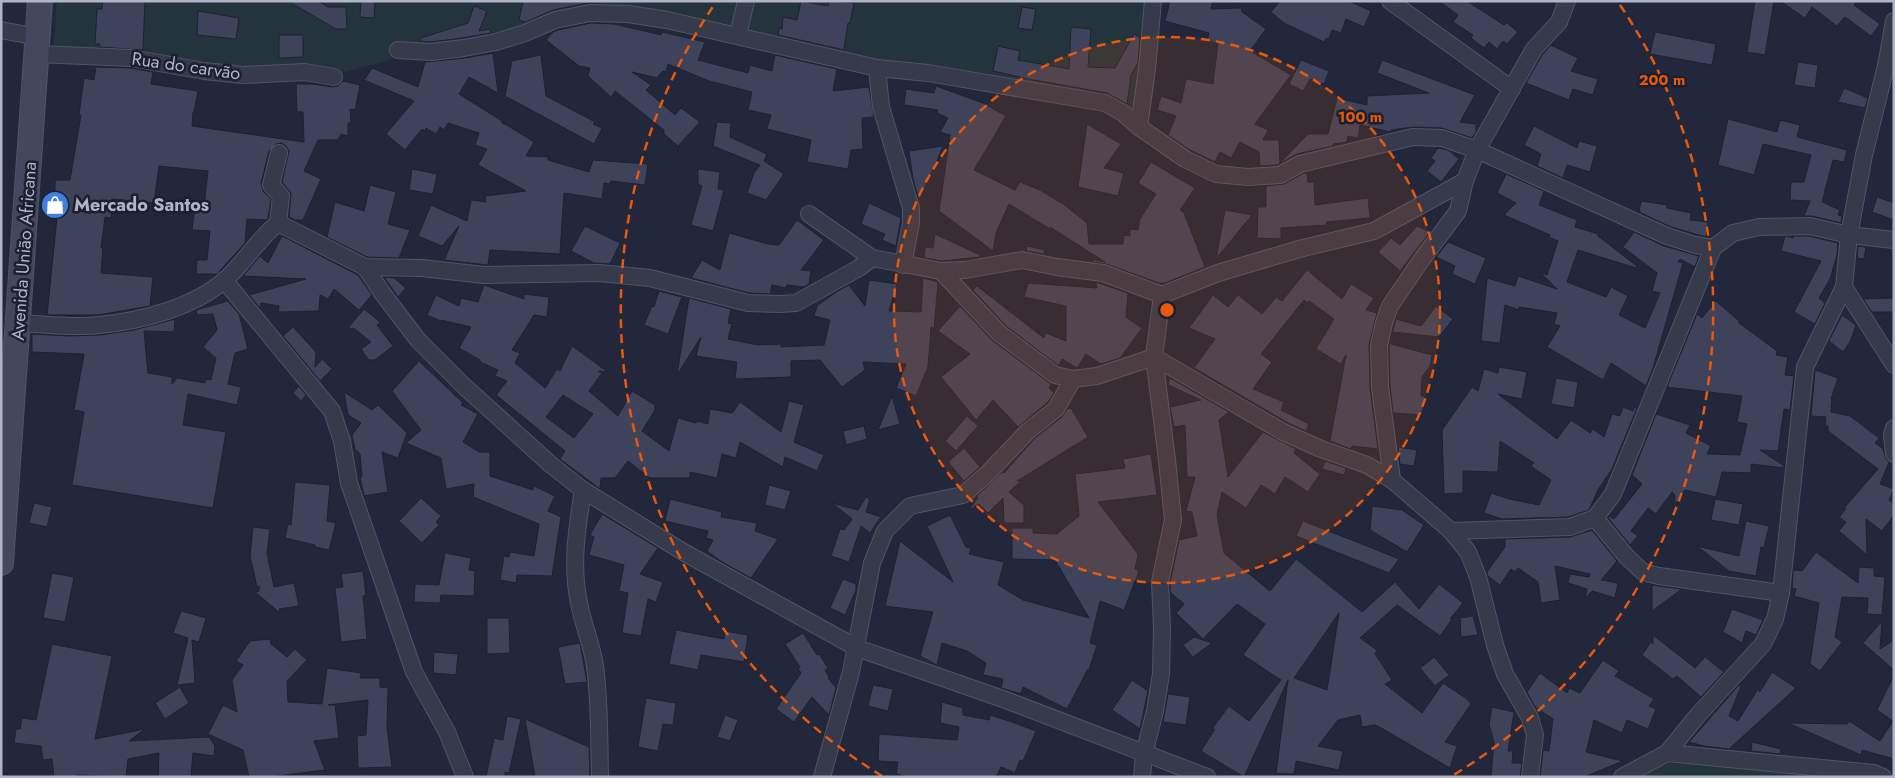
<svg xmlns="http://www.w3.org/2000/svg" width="1895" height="778" viewBox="0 0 1895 778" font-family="Jost,sans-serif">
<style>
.green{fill:#24343c}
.building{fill:#3e435b;stroke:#1d2132;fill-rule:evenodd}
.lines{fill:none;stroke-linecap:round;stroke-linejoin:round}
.minor-casing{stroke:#515466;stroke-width:18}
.secondary-casing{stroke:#515466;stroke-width:26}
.minor{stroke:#363a4b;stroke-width:16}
.secondary{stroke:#44485f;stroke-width:24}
.ring{fill:none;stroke:#e8590c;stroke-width:2.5;stroke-dasharray:9 6}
.labels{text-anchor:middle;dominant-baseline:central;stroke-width:5;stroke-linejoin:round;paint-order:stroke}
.street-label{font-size:18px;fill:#b1b4c7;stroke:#1b1f30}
.poi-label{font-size:18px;font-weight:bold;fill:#b1b4c7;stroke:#1b1f30;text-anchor:start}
.centre{fill:#e8590c;stroke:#1b1f30;stroke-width:2.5}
.ring-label{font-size:15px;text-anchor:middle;font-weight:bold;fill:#e8590c;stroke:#1b1f30;stroke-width:5;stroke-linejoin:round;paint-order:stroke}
</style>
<rect width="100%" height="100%" fill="#22273b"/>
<g class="green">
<path d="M57,1H1162L1134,117L605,16L401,52L386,61L337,74L239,69L53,51Z"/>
<path d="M1668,763L1784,766L1838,777H1634Z"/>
</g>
<g class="building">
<path d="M103,1H145L143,50L99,47L100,44H95L97,9H102Z"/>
<path d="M288,1H318L328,7H346L347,29H336Z"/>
<path d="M361,1H375L374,18L360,17Z"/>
<path d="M523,1H601V3H588L553,10L526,22L519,20Z"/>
<path d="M801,1L828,6L829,1L854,3L850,23H848L844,50L778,35L779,28L782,29L783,17L797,20Z"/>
<path d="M1170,1H1213L1211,9L1241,8L1242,12L1266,29L1250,51L1291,75L1255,124L1268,130L1263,140H1279L1280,163L1308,134H1328L1337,98L1367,105V96L1429,93L1377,73L1382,60L1475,95L1460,122L1476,124V132L1472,138L1442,128L1413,127L1391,130L1390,132L1360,125L1358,138L1348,136L1347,142L1333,144V146L1297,154L1277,165L1260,166L1259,152L1240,142L1231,158L1220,152L1215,162L1190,150L1168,135L1176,116L1157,110L1161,96L1181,103L1186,79L1213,84L1218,43L1207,41L1209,33L1165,21Z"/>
<path d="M1280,1H1349L1371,11L1364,27L1346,19L1341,33L1332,30L1329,39L1326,38L1324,42L1284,23L1271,12Z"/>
<path d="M1439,1H1467L1504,25L1507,23L1518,32L1507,44L1503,41L1497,49L1489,42L1484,48L1471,38L1473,35L1453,22L1458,15Z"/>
<path d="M1755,1H1774L1765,55L1747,52Z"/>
<path d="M1780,1H1857L1854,5L1880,24L1871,36L1845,17L1837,26L1812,7L1805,18Z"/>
<path d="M474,6L487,11L479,31L490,29L491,33L462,38L431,42L420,41L421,38L468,23Z"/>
<path d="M1022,7L1036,9L1032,30L1018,28Z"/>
<path d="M198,11L239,18L236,39L197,35Z"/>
<path d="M591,23L614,24L661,35L662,32L705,42L698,60L748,73L750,65L772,71L775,55L837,69L833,91L869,87L874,117L862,118L863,149L851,150L848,169L807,162L811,140L767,129L771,115L748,110L752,92L709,81L668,64L666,72L663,71L657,78L632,72L651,85L646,90L675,115L681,108L700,122L678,146L664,134V130L615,91L611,97L588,76L590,68L579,66L546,40L553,32L558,30Z"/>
<path d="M1071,27L1091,29L1088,67L1115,68L1134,34L1140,37L1138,63L1131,75L1127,104L1107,93L1028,79L993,71L998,46L1020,51L1018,60L1069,69Z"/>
<path d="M1655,32L1716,44L1712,65L1650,54Z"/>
<path d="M279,35H303V57L279,58Z"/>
<path d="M1551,45L1578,58L1571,71L1598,79L1593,95L1573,89L1569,100L1526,83L1542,55Z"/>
<path d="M493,53L498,93L469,77L459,94L502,121V123L505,124L534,142L526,156L548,157V160L589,172L593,160L648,164L645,185L611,181L610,184L604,183L602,199L564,193L560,254L490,250L488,265L451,261L444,260L459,226L442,246L418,236L431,205L467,221L471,200L486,202L485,196L526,191L478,165L487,149L475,145L479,133L448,123L444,130L440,127L436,134L426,128L425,131L422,129L405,150L386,134L414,101L364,80L372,68L418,87L425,62L465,58Z"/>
<path d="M541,55L546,96L595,122L593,124L602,128L594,144L505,96L512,61Z"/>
<path d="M1301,60L1329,71L1324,84L1310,79L1303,91L1289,84Z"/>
<path d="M1798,62L1818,65L1815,88L1794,85Z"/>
<path d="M96,67L130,68L153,72L151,84L198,91L194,112H193L192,126L304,142L303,112H297L296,84H313L333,87L338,86L343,81L360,85L355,110L350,109L351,123H348V136L341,134L338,140H318L304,171L321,179L303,220H295L289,217L291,193L282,182L289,151L286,146L282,143L276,144L269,151L261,183L263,191L271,199L268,218L267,220L247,219L245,243L217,274H196L197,260H207L210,231L192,230L195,206L204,207L208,171L159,166L154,203L112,199L111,218L105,217L101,248H103L101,273L153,277L150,306L98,315H47L57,217L47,216L49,201L55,202V180H70L81,115H79L84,78L94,80Z"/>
<path d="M936,86L983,103L1006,116L974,170L1015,190L1020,182L1040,190L1063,204L1087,223L1089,244H1123L1124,235L1130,236V229L1138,230L1140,219L1156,194L1138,183L1151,162L1195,188L1180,210L1184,213L1205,267L1165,283H1159L1106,264L1093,262L1092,259L1105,262L1050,227V229L1009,204L996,233L993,251L939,211L950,135L940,132L948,118L937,113L938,110L904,105L906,89L934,93Z"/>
<path d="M1844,88L1868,98L1865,108L1838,102Z"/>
<path d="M1728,119L1777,132L1780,120L1800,125L1797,137L1847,150L1844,162L1833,160L1822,202L1840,210L1838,215L1842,216L1841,223L1812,216H1804L1810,201L1790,200L1791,182H1804L1811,155L1763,144L1754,175L1718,165Z"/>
<path d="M717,122L731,123L730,137L767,154L764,161L784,174L766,200L747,193L754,173L760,165L713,146Z"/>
<path d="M1087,124L1121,144L1104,168L1124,173L1118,196L1078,187Z"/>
<path d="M1534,126L1577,148L1579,141L1597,146L1590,172L1567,165L1563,178L1537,166L1541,154L1524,145Z"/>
<path d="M943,146L936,163L919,200L913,179L909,151Z"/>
<path d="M1438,148L1448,150L1459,159L1441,182L1427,171L1435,161L1431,158Z"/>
<path d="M412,169L437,174L433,194L409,190Z"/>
<path d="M698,169L720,172L718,189L724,190L713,231L691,225L702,186L698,184Z"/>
<path d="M1304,173H1307L1308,182H1314L1315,205L1368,198L1370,218L1326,222L1327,225L1281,228V239L1257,238L1258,207H1266V186L1284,184Z"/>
<path d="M1506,174L1544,191L1539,205L1577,220L1575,227L1598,234V236L1637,266L1636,268L1578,250L1567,282L1606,297L1611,287L1628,296L1619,315L1645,328L1660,293L1652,291L1657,273L1623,247L1634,232L1664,246L1699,256L1695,267L1680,259L1678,262L1683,263L1653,368L1646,386L1611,363L1603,380L1547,347L1560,326L1554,324L1557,313L1519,307V310L1505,305L1500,343L1481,341L1487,278L1515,286L1518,276L1557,289L1540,272L1547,275L1558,241L1549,237L1550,235L1504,215L1516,203L1497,193Z"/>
<path d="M370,185L396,192L388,224L410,230L399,258L367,257L327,237L335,202L364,211Z"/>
<path d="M1877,197L1894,203V220L1872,212Z"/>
<path d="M1641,201L1667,205V208L1691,213L1690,220L1708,222L1706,237L1671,227L1639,212Z"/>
<path d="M869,203L901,218L896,246L882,240L885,234L861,224Z"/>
<path d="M1225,210L1252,215L1216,259Z"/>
<path d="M797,220L824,240L801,270L811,271L809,284L804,287L787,285L786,288L772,285L770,294L749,293L691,278L702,260L720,270L729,233L768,244L779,245Z"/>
<path d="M585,226L620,243L610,264L594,263L571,251Z"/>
<path d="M1417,226L1430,232L1400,271L1378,252L1391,238L1400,245Z"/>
<path d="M935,234L980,255V257L942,261L924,258L925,247L933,248Z"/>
<path d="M282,236L358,275L372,295L359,310L334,289L328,299L320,295L319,311L278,312L279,306L261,303L260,308L249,295L306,279L243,276L260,256L268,263Z"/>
<path d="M1785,236L1793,238V236H1809L1838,243L1837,255L1830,279L1819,298L1825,303L1815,324L1794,312L1821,261L1781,251Z"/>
<path d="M1448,242L1486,258L1475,284L1452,274L1455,266L1436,257Z"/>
<path d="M1027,246L1045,250L1044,254L1026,251Z"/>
<path d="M1858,246L1866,247L1864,259L1857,258Z"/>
<path d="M1307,270L1342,299L1351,284L1374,298L1366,310L1377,313L1369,345L1370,388L1378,449L1352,446L1351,449L1330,441L1346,355L1341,364L1316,349L1334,319L1309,301L1308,303L1304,300L1261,354L1272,362L1253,389L1284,402L1281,410L1309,424L1306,431L1288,423L1194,368L1215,339L1189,328L1213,295L1228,307L1238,295L1262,314L1276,297L1282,301Z"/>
<path d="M384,277L394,278L406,288L398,297Z"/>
<path d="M923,278L938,282L934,329L931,327L928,367L916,396L896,388L906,364L863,362L865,370L842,387L820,360L791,361V377L735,379L737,362L696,356L701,337L677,375L689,298L731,309L728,323L732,324L728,339L758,345L781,344V347L824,345L830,320L814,316L817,306L836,292L849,285L865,306L869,280L897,284L889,311L921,312Z"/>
<path d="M1096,282L1128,293L1126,317L1142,328L1120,358L1101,364L1086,354L1077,368L1062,359L1059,366L1006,326L973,290L977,286L1044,338L1046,333L1066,341V306L1024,297L1028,283L1097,288Z"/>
<path d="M484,285L524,299V294L549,297L547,317L534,315L512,350L520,353L515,363L545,388L557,369L560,371L572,346L608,372L598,371L602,373L589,391L618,416L632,391L655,405V410L642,431L669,451L678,418L696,423L697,421L708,424L710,409L732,413L740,402L781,432L789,401L804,405L794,442L824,455L817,471L785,457L783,467L740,442L736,458L722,454L717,478L690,472V478H650L628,461L615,478H601L600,489L560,459L565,451L496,395L507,381L495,376L498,370L480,362V360L459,348L471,327L441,320V321L427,315L436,295L459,306L461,298L478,302ZM563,395L593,414L574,438L546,417Z"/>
<path d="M659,291L682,297L668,334L644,325L652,306L654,307Z"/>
<path d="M1894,298V312H1872L1863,299Z"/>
<path d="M228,301L239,314L248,349L235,353L228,384L241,387L237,405L188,394L183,425L226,432L213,508L72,485L84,412L74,410L84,354L32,352V334L69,336L100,335L134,330L175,319L174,332L144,331L148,373L172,377V384L177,378L205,383L206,379L211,380L216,358L203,347L217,330L213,314L197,315L196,310Z"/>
<path d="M1716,301L1739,321V323L1777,351L1776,355L1788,357L1785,375L1794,376L1790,410L1784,409L1778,451L1760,450L1784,466V468L1751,464V473L1722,472L1716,497L1685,490L1675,505V495L1672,492L1656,514L1648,508L1631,531L1638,536L1630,545L1608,518L1609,516L1614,519L1642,484L1632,475L1656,414L1690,425L1686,433L1711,446L1707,454L1740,455L1747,424L1737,422L1742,396L1667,387L1697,314L1702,318Z"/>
<path d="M960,306L993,341L1051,384L1049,388L1054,393L1048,402L1018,427L993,400L976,420L941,377L970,354L938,331Z"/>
<path d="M1436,306L1453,319L1439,337L1393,332L1391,344L1432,355L1430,366L1422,377L1421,396H1425L1422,415L1393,413L1390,386L1389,346L1396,319L1421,326Z"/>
<path d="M364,309L380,322L377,325L393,346L375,360H369L361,349L371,342L355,329L348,328Z"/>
<path d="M1842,315L1856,325L1850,342L1843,352L1829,341Z"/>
<path d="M293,327L316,352L315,367L322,359L332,369L320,381L283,336Z"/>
<path d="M419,361L463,403L461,405L478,414L463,442L479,452H490V476L533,490L534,486L555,496L548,511L561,517L552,576L517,575L516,583L500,580L504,556L509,557L510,552L534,556L539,524L473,497L474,484L446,489L441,458L406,443L421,430L392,391Z"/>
<path d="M1499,367L1527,372L1522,399L1498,394L1557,439L1571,420L1590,433L1593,429L1604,437L1612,414L1620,416L1623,407L1633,411L1634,407L1637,408L1612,469L1598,490L1589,510L1568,517L1502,519L1484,513L1491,493L1509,499L1539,505L1551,480L1531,466L1534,463L1500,441L1498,472L1463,471V493L1444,494L1442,430L1472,387L1478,391L1484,369L1498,373Z"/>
<path d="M1815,370L1838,378L1831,399L1832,398L1831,412L1850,416L1879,438L1875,443L1883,449L1886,459L1889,462L1880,484L1894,489L1889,500L1894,504V515L1882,531L1866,519L1867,555L1839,531L1846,522L1839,517L1846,509L1844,508L1878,469L1828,431V426L1825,425L1826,417L1811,416Z"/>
<path d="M1170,378L1229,412L1219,420L1228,477L1263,432L1296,449L1294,453L1320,474L1308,492L1285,477L1275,494L1261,485L1246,508L1222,492L1217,515L1224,553L1270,591L1296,559L1362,612L1395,582L1419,609L1439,584L1463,603L1450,619L1453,618L1440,636L1397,605L1360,638L1377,650L1375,654L1392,680L1385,684L1422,713L1443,683L1467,699L1471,704L1445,742L1457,746L1450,768L1376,725L1362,727L1360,715L1338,720L1318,746L1343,751L1339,770L1296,761L1294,774L1276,773L1288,680L1244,777L1201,751L1215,729H1212L1229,706L1249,721L1281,680L1243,655L1265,624L1237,604L1203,639L1176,613L1184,604L1170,592V583L1179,540L1197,536L1192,512L1186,511L1195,477H1187L1185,425L1174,427L1170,407L1201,400L1168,385ZM1339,613L1327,690L1294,678Z"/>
<path d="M1556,378L1578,382L1574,408L1551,404Z"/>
<path d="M299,386L306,395L301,401L293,393Z"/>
<path d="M344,392L372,410L378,405L407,433L398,458L382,452L388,492L364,496L360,477H362L360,454L355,449L352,435L361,423L348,415Z"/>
<path d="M892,396L900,424L878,430Z"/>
<path d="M1071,408L1088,437L1017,481L1022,480L1009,492L1024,505V523H1004L1003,498L988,513L979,504L971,509L970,508L978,498L977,496L1002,472L1004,473L1035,438L1062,417L1067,409Z"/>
<path d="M967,416L978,426L956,451L945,441Z"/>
<path d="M864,426L867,439L846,445L843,431Z"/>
<path d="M1398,447L1417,450L1414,466L1400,464Z"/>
<path d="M964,448L980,467L964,481L948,462Z"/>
<path d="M1151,454L1157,495L1098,502L1138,554L1135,569L1139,571L1124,610L1100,601L1090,643L1097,645L1089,670L1088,669L1067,709L1023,687L1021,694L1001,688L1003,679L983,675L986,663L967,651L942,643L937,665L920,656L933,612L885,606L900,541L953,582L927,526L950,515L966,547L971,548L969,554L1004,562L998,585L1023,600L1089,618L1055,560L1012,559V528H1033V533L1057,534L1079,516L1075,474L1125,468L1123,459Z"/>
<path d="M1325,461L1346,468L1344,475L1322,469Z"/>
<path d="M295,482L330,485L327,521L336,523L329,550L315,547V545L285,538L288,524L291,525Z"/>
<path d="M769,485L791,491L785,510L765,505Z"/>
<path d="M866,497L870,499L866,512L881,517L870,533L861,526L849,562L831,556L840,529L844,530L852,519L832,503L858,510Z"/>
<path d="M421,498L441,516L436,522L439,525L422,543L399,521Z"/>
<path d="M670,499L722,512L721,517L757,523L755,531L778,539L751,578L722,562L707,551L713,540L706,538L708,531L665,521Z"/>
<path d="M1715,499L1743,504L1739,525L1711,520Z"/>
<path d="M34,503L52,507L47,527L29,523Z"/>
<path d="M1372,506L1402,510L1424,525L1407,552L1370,530Z"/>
<path d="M602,514L658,548L640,574L663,582L656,602L648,599L641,636L622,633L628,593L619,591L624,565L589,555L594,537L590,535Z"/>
<path d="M1303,521L1372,548L1399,559L1389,573L1296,536Z"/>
<path d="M1746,521L1769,526L1764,548L1761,547L1756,576L1729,571L1697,546L1739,556Z"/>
<path d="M253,527L270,529L267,553L274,587L294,583L299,606L279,609L280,613L255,592L259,591V586L257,587L250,556Z"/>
<path d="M1592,530L1617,561L1601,580L1618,583L1615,598L1592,591L1585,598L1587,589L1568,583L1570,574L1589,577L1590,574L1555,566L1560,600L1541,603L1538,582L1518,568L1515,572L1511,569L1500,585L1488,576L1487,572L1505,547V539L1570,537Z"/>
<path d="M1816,552L1858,583L1859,567L1874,568V576L1885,577L1882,615L1867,614L1868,598L1842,597L1835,637L1842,642L1820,671L1810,664L1819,603L1794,596L1796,589L1792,588L1793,571L1795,570L1802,571Z"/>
<path d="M445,553L471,558L469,570L475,571L474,596L441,595L440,603L414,602L415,584L439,585Z"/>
<path d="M363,571L366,595L363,596L367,639L341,642L335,588L343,587L341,574Z"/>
<path d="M52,573L74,577L65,622L43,618Z"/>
<path d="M843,579L856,584V590L845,615L830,608Z"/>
<path d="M1652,585L1658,586L1682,589L1652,611Z"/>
<path d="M1732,609L1763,620L1756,635L1746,631L1742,643L1723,632Z"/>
<path d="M181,611L206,618L199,642L192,640L195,683L177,685L188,638L173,633Z"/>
<path d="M1473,616L1478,635L1461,637L1460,618Z"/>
<path d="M487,618H509L510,653L487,654Z"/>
<path d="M1882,621L1880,649L1894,640V670L1863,643Z"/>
<path d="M676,630L724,639L725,631L748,635L744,662L701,655L698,670L669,664Z"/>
<path d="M803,633L817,655L819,654L828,668L825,670L829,677L828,678L836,688L829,715L812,697L794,722L776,709L801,673L798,668L800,667L785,644Z"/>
<path d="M1653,635L1695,668L1705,657L1724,672L1701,697L1677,676L1673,679L1642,655L1651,642L1653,644Z"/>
<path d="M1194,637L1212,643L1193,657L1183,645Z"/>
<path d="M270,639L271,644L287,657L295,649L307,660L287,681L288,702L322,704L327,668L361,673L360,678H380V687L388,688L387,728L392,767L358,768L357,736L366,735L368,700L328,705H335L339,738L314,741L325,770L268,777H249L243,750L208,734L223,705L237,712L232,680L243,665L236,661L250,641Z"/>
<path d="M580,643L587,682L565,684L558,647Z"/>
<path d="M52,644L112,656L95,739L145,729L129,741L209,737L215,746L214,756L193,753L191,777H158L159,753L128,759L126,777L77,775V777H54L52,759L43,760L41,746L14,743L16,729H20L22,718L36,720Z"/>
<path d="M434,652L458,654L456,675L433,673Z"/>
<path d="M1434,657L1449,675L1435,686L1420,668Z"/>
<path d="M1603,660L1619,671L1615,676L1654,699L1649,706L1656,709L1648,729L1627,720L1622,733L1594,720L1586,752L1623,761L1584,777H1540L1543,750L1549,751L1553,719L1535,707L1527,692L1540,673L1567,693L1569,688L1580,693Z"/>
<path d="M1772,672L1796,688L1729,749L1704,746L1689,742L1739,685L1741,686L1729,716L1738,721L1758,689L1760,692Z"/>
<path d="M1894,675V759L1862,750L1861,755L1788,723L1847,724L1849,721L1880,741L1893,721L1877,710Z"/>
<path d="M1132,680L1148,691L1140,729L1112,710Z"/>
<path d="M873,685L893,689L888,711L868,706Z"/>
<path d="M180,687L189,703L165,719L155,703Z"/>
<path d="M1168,694L1190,697L1186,725L1163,722Z"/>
<path d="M646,698L676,703L673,725L663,724L658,751L638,747Z"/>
<path d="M942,702L963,708V715L989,720L990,715L1012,722L1036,731L1023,761L1020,760L1015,773L1001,767L996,777H907L896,774L898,762L878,761L879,734L957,740L959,727L940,723Z"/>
<path d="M1492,707L1514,712L1508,751H1513L1512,763H1522L1520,777H1491L1494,742L1489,724Z"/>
<path d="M725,715L738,720L730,741L717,737Z"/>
<path d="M507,716L521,719L509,773L505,772V777H486L494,738L503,740Z"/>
<path d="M525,719L589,747L590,777H535Z"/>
<path d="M1752,742L1781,749L1780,754L1751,751Z"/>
</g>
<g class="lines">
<defs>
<g id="minor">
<path d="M1390,1L1512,89"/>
<path d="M1894,21L1886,66L1864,155L1849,235L1844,287L1894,365"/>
<path d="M1,30L38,37"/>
<path d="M738,35L746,1"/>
<path d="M398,50L431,52L464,48L496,42L525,33L555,20L590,13L628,14L667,20L877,68L928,73L1105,103L1123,113L1139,127L1185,159L1216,174L1248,177L1280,175L1300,164L1413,137L1442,138L1477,150L1667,236L1695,245L1713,248L1733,233L1759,227L1810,226L1849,235L1894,240"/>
<path d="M37,54L131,58L204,71L243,75L305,72L334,77"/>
<path d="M877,68L881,107L911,208V223L903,265"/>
<path d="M1139,127L1147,69L1153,1"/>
<path d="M809,214L872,258L941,271L965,270L1022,260L1057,267L1103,273L1162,295L1218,273L1299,249L1374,231L1465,181"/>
<path d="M278,223L365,267L422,268L484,275L599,273L650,278L748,303L780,304L796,303L859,268L872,258"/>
<path d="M365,267L383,294L418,340L464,386L550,464L583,490L685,553L857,648L1003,699L1207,777"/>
<path d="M941,271L999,333L1055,375L1073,379L1097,376L1154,357L1283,432L1321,449L1367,465L1392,480L1451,531L1468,552L1478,577L1495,645L1505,674L1530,718L1535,735L1530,777"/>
<path d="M224,280L332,411L342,441L349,483L414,672L447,732L465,777"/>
<path d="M18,323C45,324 73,328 99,325C141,321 193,308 226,279C245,262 258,239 278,223L281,196L271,185L279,153"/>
<path d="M1894,428L1892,435L1894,454"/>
<path d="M1392,480L1380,387L1379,345L1384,323L1390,306L1422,259L1458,211L1465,181L1477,150L1534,49L1559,22L1567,1"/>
<path d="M583,490C577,528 571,565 579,603C583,625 592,644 595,666C600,703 599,740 600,777"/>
<path d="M1595,518L1626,556L1643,572L1659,576L1781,593"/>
<path d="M1451,531L1570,527L1595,518L1613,494L1713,248"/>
<path d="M1667,753L1874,773L1883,777"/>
<path d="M822,777L851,672L872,563L885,531L910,506L963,495L988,473L1028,431L1056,409L1073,379"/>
<path d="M1142,777L1144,754L1155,711L1161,674L1162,628L1160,582L1173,520L1167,460L1154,357L1162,295"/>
<path d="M1622,777L1667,753L1698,715L1763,644L1775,619L1781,593L1805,367L1844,287"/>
</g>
<path id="secondary" d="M1,563L40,1"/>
</defs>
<use href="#minor" class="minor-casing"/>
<use href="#secondary" class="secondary-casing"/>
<use href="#minor" class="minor"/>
<use href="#secondary" class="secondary"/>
</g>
<circle cx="1167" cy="310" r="273" fill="#e8590c" fill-opacity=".12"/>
<g class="ring">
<circle cx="1167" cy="310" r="273"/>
<path d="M882 776A546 546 0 0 1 714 5M1620 5A546 546 0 0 1 1452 776"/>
</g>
<defs>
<symbol id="shop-disc" viewBox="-11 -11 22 22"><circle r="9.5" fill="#3f7fe0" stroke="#1b1f30"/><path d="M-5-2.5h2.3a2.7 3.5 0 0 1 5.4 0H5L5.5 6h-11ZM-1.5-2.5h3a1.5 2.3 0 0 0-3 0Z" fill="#fff"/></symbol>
</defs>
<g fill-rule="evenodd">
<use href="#shop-disc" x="39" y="189" width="32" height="32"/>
</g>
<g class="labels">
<g class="street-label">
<text transform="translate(186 66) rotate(8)">Rua do carvão</text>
<text transform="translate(24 251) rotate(-86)">Avenida União Africana</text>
</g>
<g class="poi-label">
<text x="74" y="205">Mercado Santos</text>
</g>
</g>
<circle cx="1167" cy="310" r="8" class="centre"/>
<g class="ring-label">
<text x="1662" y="85">200 m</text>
<text x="1360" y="122">100 m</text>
</g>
<rect width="1895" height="778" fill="none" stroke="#b1b4c7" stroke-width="5"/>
</svg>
